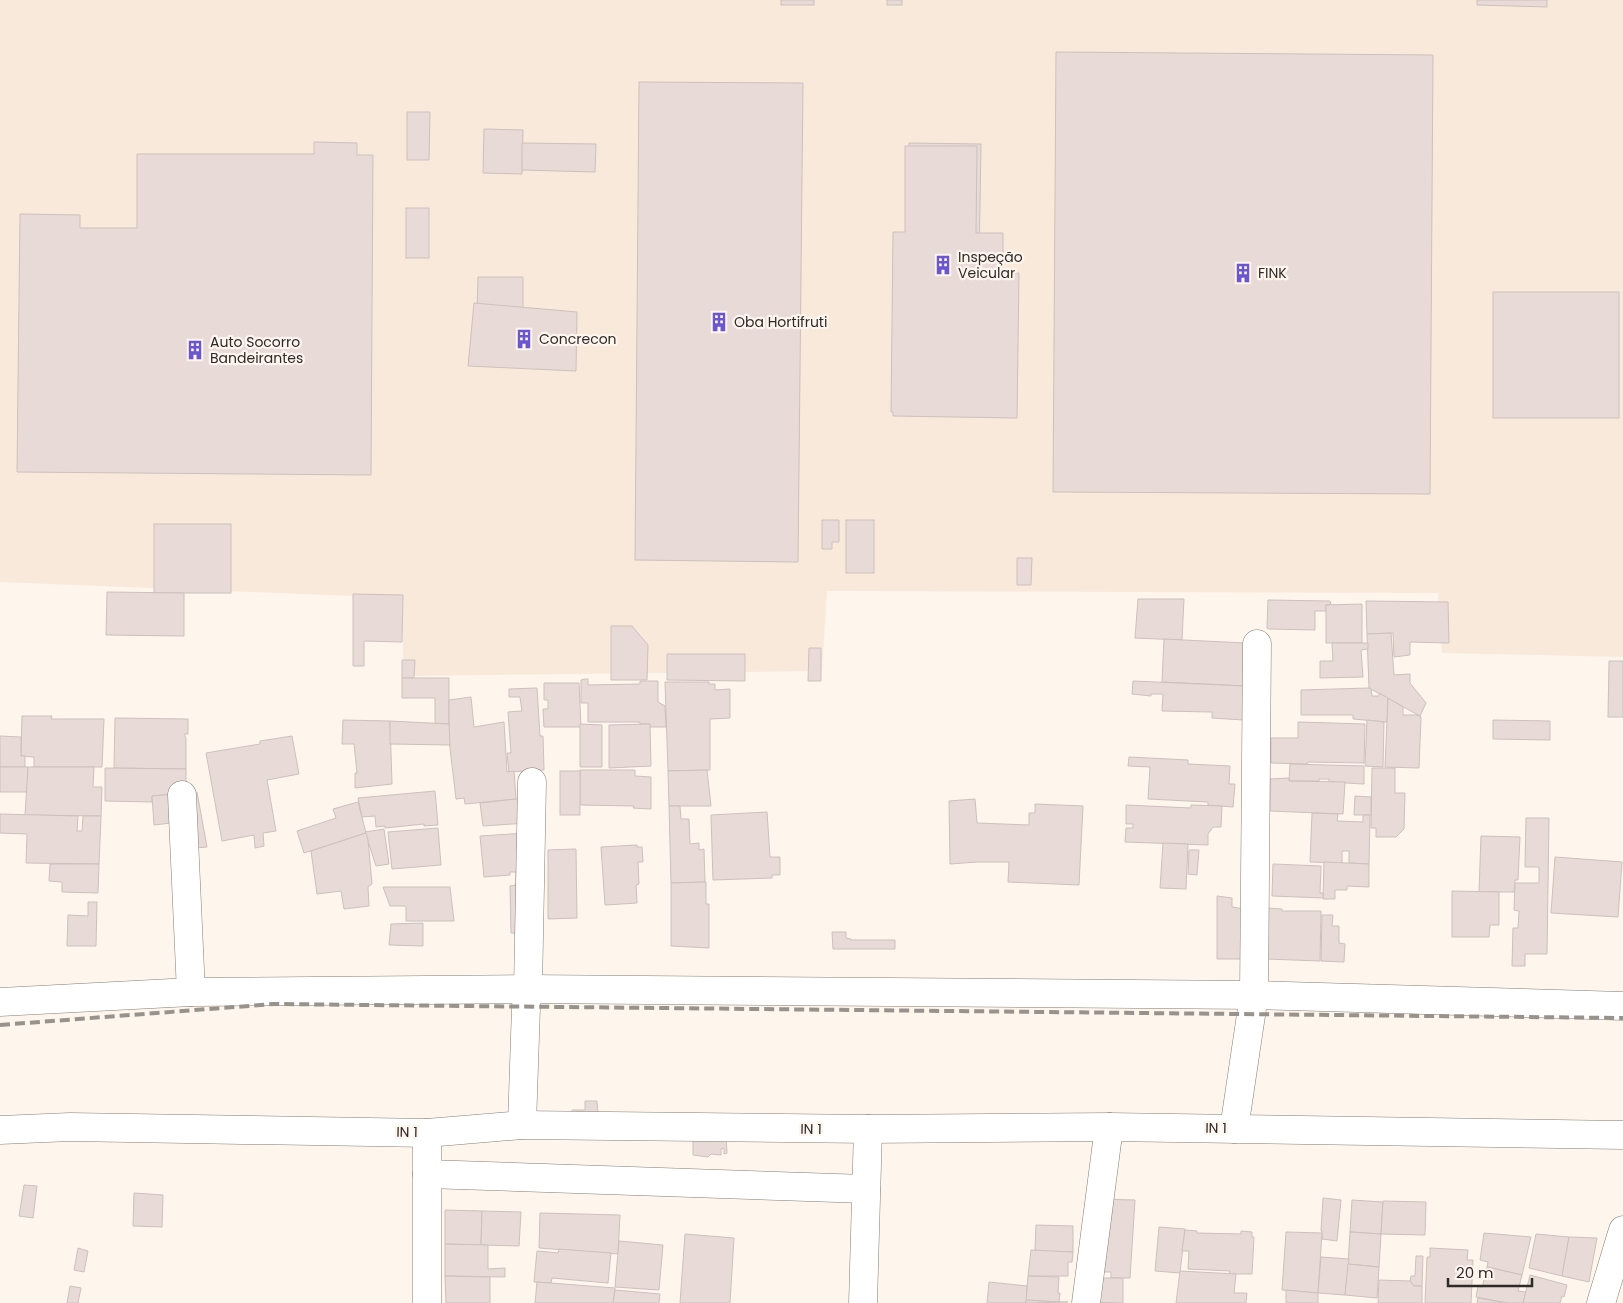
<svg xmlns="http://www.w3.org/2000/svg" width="1623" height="1303" viewBox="0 0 1623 1303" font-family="Poppins,sans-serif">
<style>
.built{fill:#f8e9db}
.building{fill:#e8dbd7;stroke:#cdc0bd}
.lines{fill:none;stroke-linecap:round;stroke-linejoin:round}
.street-casing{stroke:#857d76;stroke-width:29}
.secondary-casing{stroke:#857d76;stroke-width:29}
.street{stroke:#fff;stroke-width:28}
.secondary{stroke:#fff;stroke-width:28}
.rail{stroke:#98928c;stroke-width:4;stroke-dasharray:10 5;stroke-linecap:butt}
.labels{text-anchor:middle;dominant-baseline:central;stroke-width:4.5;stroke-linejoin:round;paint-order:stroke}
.poi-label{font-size:14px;fill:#2d2a27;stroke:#fef5ed;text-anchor:start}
.street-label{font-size:14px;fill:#2d2a27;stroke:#fef5ed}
</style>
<rect width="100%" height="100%" fill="#fef5ed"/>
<path class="built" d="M0,0H1623V657L1442,653L1438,593L827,591L822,671L403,676V598L0,582Z"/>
<g class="building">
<rect x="781" y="0" width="33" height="5"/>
<rect x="887" y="0" width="15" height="5"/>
<path d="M1477,0H1547V7L1477,5Z"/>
<path d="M1056,52L1433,55L1430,494L1053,492Z"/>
<path d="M639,82L803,83L798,562L635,560Z"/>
<path d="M407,112H430L429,160H407Z"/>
<path d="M484,129L523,130L522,174L483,173Z"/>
<path d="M314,142L357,143V155H373L371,475L17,472L20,214L80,215V228H137V154H314Z"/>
<path d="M522,143L596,144L595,172L522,170Z"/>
<path d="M909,143L981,144L977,387L905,386Z"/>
<path d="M905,146H977L976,233H1003V273H1019L1017,418L893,416V412H891L893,232H905Z"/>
<rect x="406" y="208" width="23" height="50"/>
<path d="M478,277H523V311H477Z"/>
<rect x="1493" y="292" width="126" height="126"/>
<path d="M474,303L577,312L576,371L468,366Z"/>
<path d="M822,520H839V542H832V549H822Z"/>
<rect x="846" y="520" width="28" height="53"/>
<rect x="154" y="524" width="77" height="69"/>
<path d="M1017,558H1032L1031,585H1017Z"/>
<path d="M107,592L184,593V636L106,635Z"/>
<path d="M353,594L403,595L402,642L364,641V666H353Z"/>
<path d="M1138,599H1184L1182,640L1135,638Z"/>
<path d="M1268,600L1330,601L1331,604L1326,605V611H1315V630L1269,629L1267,628Z"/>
<path d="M1366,601L1448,602L1449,643L1410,642V655L1394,657L1393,633L1367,634Z"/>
<path d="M1362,604V643H1326V605Z"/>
<path d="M611,626H632L648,645L647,680H611Z"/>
<path d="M1391,633L1394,675L1410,674V683L1426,703L1420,716L1369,688L1367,634Z"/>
<path d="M1164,639L1245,643V686L1162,682Z"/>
<path d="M1332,643H1368V649L1361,650L1363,677L1320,678V661H1333Z"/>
<path d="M809,648H821V681H808Z"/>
<path d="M667,654H745V681L667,680Z"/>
<path d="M402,660H415L414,678H402Z"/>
<path d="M1609,661H1623V717H1608Z"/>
<path d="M402,678H449V724H435V698H402Z"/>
<path d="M585,679H588V685L640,684V681H658V702L665,706L666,727H650V724H640V722H588V703H581V680Z"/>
<path d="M1133,681L1244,686V720L1212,718V712L1162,711L1163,694H1151V696L1132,694Z"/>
<path d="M665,682H709V684H715V690L730,689V718L710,719V770L668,771Z"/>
<path d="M544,683H579L581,727H544L543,709H548V700H544Z"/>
<path d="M537,688L540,736H543L544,770L509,772L507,753H511L508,712L522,711L520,697H509V689Z"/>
<path d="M1369,688L1371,689L1372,696H1379V693L1388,698L1387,722L1353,719V715H1301V690Z"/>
<path d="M471,697L474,727L504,722L507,772L514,771L516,799L465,804L464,798L456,799L449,740V700Z"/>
<path d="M1388,698L1403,707V715H1417L1421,717L1419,768L1385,767Z"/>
<path d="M22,716H52L51,719H104L102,767H34V757L21,756Z"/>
<path d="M115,718L188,719V734H184L186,738V769L114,768Z"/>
<path d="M343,720L390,721L392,784L355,788V773H357L354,744H342Z"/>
<path d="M1367,720L1384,722L1383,767L1365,766Z"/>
<path d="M1493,720L1550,721V740L1493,739Z"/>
<path d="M390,721L449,724L450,745L390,744Z"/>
<path d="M1298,722L1365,724L1364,763L1308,762L1307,764L1271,763V738H1298Z"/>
<path d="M580,724L602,725V767H580Z"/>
<path d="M650,724L651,766L609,768V725Z"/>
<path d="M0,736L21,737V756H25V767H0Z"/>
<path d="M292,736L299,774L267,780L276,831L263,833L264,846L255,848L254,835L222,841L206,753L260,744V741Z"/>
<path d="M1129,757L1188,760V764L1230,766L1229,784H1235L1233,807L1208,805V802L1148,799L1150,767L1128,766Z"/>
<path d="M1290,764L1364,766V784L1329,782V779H1319V781H1289Z"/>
<rect x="0" y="767" width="28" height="25"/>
<path d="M28,767H94L93,787H102L101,816L25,815Z"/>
<path d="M105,768L186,769V793L152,796V802L105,801Z"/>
<path d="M1372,768H1395V793H1405L1404,829L1396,837H1376V828H1371Z"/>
<path d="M580,770H635V776L651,777V809L633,808L634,806L580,805Z"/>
<path d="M707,770L711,806H669L668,771Z"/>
<rect x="560" y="771" width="20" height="44"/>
<path d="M1289,778V781L1345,782L1343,814L1270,811V779Z"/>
<path d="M435,791L438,825L424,826V824L385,828V826L376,827L375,816L362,817L358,798Z"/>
<path d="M197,792L207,847L174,850L171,823L154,825L152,796Z"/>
<path d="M1355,796L1371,797V815H1354Z"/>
<path d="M525,798L527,823L483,826L480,803Z"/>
<path d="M975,799L977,823L1029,825V813H1035V804L1083,806L1079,885L1008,882L1009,862H977L950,864L949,801Z"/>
<path d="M358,802L366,833L304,853L297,831L336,818L333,809Z"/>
<path d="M1126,805L1191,808V805L1222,806L1221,827H1213L1208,834V845L1125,842L1126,828H1133V824H1126Z"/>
<path d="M669,806H680L681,819H689L690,844L699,843V850L704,849L705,882L671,883Z"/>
<path d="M767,812L770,857H780V875H772V878L713,880L711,815Z"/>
<path d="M1312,813L1338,814L1337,821L1363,822V815H1370L1369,864L1349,863V851H1342V863L1310,862Z"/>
<path d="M0,814L78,816L77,831H82L83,816H101L99,864L26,863L27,834L0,833Z"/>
<path d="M1526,818H1549L1547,954H1525V966H1512L1513,928H1518L1519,911L1514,910L1515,883H1539V867H1525Z"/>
<path d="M438,828L441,865L392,869L388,832Z"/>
<path d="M384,829L389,864L376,866L365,832Z"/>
<path d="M366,833L368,840L372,884L368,887L369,906L344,909L341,891L317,894L311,851Z"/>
<path d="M527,833L529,935H515V933H511L510,886L516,885V872H510V875L484,877L480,836Z"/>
<path d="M1481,836L1520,837L1518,880H1515L1514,892H1479Z"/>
<path d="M1163,843L1188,844L1186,889L1160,888Z"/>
<path d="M637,845V847H642L643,862H638L639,884L636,885L637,903L605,905L601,847Z"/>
<path d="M576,849L577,918L548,919V850Z"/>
<path d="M1189,850H1199L1197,875L1188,874Z"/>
<path d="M1555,857L1622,862L1618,917L1551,913Z"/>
<path d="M1324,862L1369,864V887L1347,886V890H1335V899H1323Z"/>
<path d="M50,864H99L98,893L62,892V882L49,881Z"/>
<path d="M1273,864L1321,866L1320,893H1323V898L1272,896Z"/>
<path d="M706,882V904H709V948L671,946V883Z"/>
<path d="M383,887H450L454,921H406V906H390Z"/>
<path d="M1452,891L1499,892V925H1490L1489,937H1452Z"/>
<path d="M1217,896L1232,898V907L1244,909L1242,959H1217Z"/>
<path d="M88,902H97L96,946H67L68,915L88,916Z"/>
<path d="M1267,908L1282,909V911H1321L1320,961L1266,959Z"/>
<path d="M1322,915H1333L1332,926H1339V943L1345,944L1344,962L1321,961Z"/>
<path d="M423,923V946L389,945L391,924Z"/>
<path d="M832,932H846V938L851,939V940H895V949H833Z"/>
<path d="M585,1101H597L600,1136H573L572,1110H585Z"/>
<path d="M726,1136L727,1153L724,1154V1148L721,1149V1155L711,1154L708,1157L693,1155V1137Z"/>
<path d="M24,1185L37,1186L33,1218L19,1216Z"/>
<path d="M134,1193L163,1195L162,1227L133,1226Z"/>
<path d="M1323,1198L1341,1200L1337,1241L1322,1239V1231H1321Z"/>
<path d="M1095,1199L1135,1200L1130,1278H1111V1272H1102Z"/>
<path d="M1352,1200L1383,1202L1381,1234L1350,1232Z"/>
<path d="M1383,1201L1426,1202L1425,1235L1381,1234Z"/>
<path d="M445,1210L482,1211L481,1245L445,1244Z"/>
<path d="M482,1211L521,1212L519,1246L481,1245Z"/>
<path d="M540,1213L620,1215L618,1254L539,1248Z"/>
<path d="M1036,1225L1073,1226V1252L1035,1251Z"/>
<path d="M1159,1227L1185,1229L1180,1273L1155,1271Z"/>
<path d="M1185,1230L1197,1231V1233L1241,1234V1231L1252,1232V1237H1254L1252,1274H1229L1230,1271L1188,1269L1189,1251H1182Z"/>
<path d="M1286,1232L1322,1233L1318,1293L1282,1290Z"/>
<path d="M1350,1232L1381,1234L1379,1267L1348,1264Z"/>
<path d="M1484,1233L1531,1237L1522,1275L1487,1267L1488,1262L1480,1260Z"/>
<path d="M685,1234L734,1238L730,1303H680Z"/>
<path d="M1536,1234L1569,1237L1562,1276L1529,1268Z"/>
<path d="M1569,1237L1597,1238L1589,1282L1562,1276Z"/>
<path d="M619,1241L663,1245L659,1290L615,1287Z"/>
<path d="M445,1244L488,1245V1269L505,1268V1277L445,1276Z"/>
<path d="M78,1248L88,1251L84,1272L74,1270Z"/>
<path d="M1430,1248L1468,1250L1467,1260H1473L1471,1303H1425L1427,1257H1430Z"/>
<path d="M559,1249L611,1253L608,1283L552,1278L551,1283L534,1282L537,1251L558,1253Z"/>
<path d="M1031,1250L1073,1252L1072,1262H1068V1276H1028Z"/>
<path d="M1416,1256H1423L1422,1286H1414L1410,1281L1411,1276H1415Z"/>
<path d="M1321,1257L1349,1259L1345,1295L1318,1293Z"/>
<path d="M1348,1264L1379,1267L1377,1298L1345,1295Z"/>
<path d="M1487,1267L1522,1275L1518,1291L1526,1292L1523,1303H1507L1476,1297L1478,1286L1482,1288Z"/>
<path d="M1180,1271L1236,1274L1234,1293H1247L1246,1303H1176Z"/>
<path d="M1530,1275L1567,1285L1564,1297L1562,1296L1560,1303H1523Z"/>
<path d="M445,1276L490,1277V1303H446Z"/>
<path d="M1028,1276L1059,1277L1058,1293H1060L1059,1302L1026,1300Z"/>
<path d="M1097,1278H1123V1303L1089,1302Z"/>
<path d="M1379,1280L1410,1281L1414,1286H1422V1303H1378Z"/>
<path d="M537,1282L615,1288L613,1303H535Z"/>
<path d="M989,1282L1027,1286L1026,1303H987Z"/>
<path d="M70,1286L81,1288L78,1303H67Z"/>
<path d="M615,1290L660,1294L659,1303H613Z"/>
<path d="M1286,1290L1318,1293V1303H1286Z"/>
<path d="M1478,1298L1507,1303H1477Z"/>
<path d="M1026,1300L1059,1302H1068L1026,1303Z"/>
</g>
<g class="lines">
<defs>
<g id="street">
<path d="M182,795L191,992"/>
<path d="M0,1002L191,992L528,989L1254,995L1623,1006"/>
<path d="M522,1125L526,1007L528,989L532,782"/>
<path d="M1234,1129L1254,995L1257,644"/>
<path d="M427,1133V1303"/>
<path d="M427,1174L866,1189"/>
<path d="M863,1303L868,1129"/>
<path d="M1086,1303L1109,1127"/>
<path d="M1601,1303L1623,1230"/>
</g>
<path id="secondary" d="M0,1130L70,1127L427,1133L522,1125L868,1129L1109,1127L1623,1135"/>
</defs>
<use href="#street" class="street-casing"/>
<use href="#secondary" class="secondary-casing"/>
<use href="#street" class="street"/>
<use href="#secondary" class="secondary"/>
<path class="rail" d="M0,1025L274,1004L1623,1018"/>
</g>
<defs>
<symbol id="building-bare" viewBox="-9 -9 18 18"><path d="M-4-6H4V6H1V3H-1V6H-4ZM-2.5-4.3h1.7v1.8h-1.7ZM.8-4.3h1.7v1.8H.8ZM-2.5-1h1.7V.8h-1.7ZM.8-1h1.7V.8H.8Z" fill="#6a56cf" stroke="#fef5ed" stroke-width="2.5" paint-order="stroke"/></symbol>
</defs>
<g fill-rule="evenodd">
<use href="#building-bare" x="929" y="251" width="28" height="28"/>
<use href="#building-bare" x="1229" y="259" width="28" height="28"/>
<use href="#building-bare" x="705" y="308" width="28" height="28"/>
<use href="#building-bare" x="510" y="325" width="28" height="28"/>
<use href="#building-bare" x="181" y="336" width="28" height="28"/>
</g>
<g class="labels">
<g class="poi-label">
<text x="958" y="257">Inspeção<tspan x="958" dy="16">Veicular</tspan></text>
<text x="1258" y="273">FINK</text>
<text x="734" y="322">Oba Hortifruti</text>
<text x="539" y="339">Concrecon</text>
<text x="210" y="342">Auto Socorro<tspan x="210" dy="16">Bandeirantes</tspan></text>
</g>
<g class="street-label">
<text transform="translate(1216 1128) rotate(1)">IN 1</text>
<text transform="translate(811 1129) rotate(1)">IN 1</text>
<text transform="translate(407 1132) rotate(1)">IN 1</text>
</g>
</g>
<path d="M1448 1278v8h84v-8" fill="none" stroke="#2d2a27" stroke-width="2.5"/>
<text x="1456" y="1278" font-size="15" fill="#2d2a27" stroke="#fef5ed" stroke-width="4" paint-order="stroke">20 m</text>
</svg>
